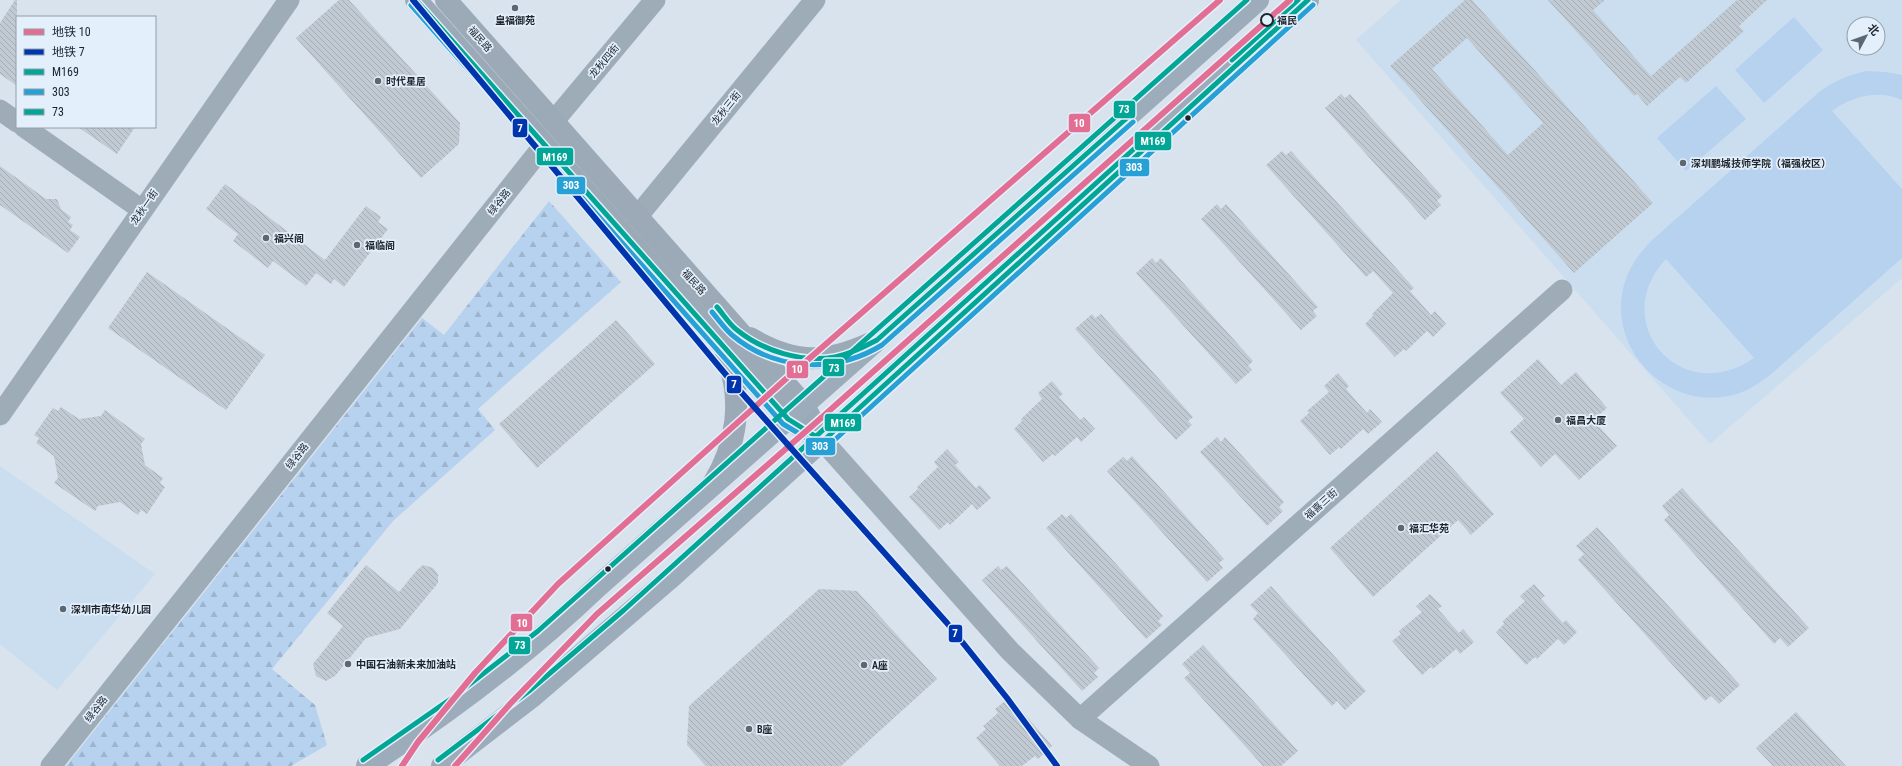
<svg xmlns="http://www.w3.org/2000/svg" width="1902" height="766" viewBox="0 0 1902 766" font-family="'Roboto Condensed','Noto Sans SC',sans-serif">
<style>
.built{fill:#cadef0;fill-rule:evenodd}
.forest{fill:url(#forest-firs)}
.garden{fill:#b6d2ef;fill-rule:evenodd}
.building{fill:url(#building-back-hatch);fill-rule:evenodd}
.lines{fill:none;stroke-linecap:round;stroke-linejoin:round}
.minor{stroke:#9eacb8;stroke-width:21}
.secondary{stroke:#9caab8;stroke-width:22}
.primary{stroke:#9dacba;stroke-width:22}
.bus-1-casing{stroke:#e3effb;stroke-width:8}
.bus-2-casing{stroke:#e3effb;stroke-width:8}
.bus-3-casing{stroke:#e3effb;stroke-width:8}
.bus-1{stroke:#02a696;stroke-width:5}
.bus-2{stroke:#27a0d5;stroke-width:5}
.bus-3{stroke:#02a696;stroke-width:5}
.metro-1-casing{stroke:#e3effb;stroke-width:9}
.metro-2-casing{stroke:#e3effb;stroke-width:9}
.metro-1{stroke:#e26f93;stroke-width:6}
.metro-2{stroke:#0035ad;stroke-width:6}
.poi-dot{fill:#5e6770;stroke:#e3effb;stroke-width:1.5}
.stop-dot{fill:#e3effb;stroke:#1d242c;stroke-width:2}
.bus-dot{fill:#1d242c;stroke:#e3effb;stroke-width:1.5}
.labels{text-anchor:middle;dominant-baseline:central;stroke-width:3.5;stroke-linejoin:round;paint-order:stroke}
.poi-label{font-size:10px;font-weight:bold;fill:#1d242c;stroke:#e3effb;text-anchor:start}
.stop-label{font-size:10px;font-weight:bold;fill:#1d242c;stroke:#e3effb;text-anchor:start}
.street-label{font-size:10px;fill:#1d242c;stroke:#e3effb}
.line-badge{stroke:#e3effb;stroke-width:1.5}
.badge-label{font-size:11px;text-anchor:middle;font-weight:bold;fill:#fff}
</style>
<defs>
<pattern id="forest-firs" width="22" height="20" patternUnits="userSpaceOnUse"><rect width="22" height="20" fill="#b6d2ef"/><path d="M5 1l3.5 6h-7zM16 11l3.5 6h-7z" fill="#9cb4cd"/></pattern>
<pattern id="building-back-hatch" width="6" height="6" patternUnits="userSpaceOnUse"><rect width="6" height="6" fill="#c1cad2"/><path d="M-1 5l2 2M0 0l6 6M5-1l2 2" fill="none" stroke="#a5adb4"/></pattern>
</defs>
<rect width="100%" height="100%" fill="#d8e3ee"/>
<g class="built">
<path d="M1401,0H1902V278L1710,444L1356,40ZM1854,24H1878V48H1854Z"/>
<path d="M0,466L155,574L57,690L0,644Z"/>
</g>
<path class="forest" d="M549,201L621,282L478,409L495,430L393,521L272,669L315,705L327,745L291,766H66L422,318L444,335Z"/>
<g class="garden">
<path d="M1794,17L1823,50L1764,103L1735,70Z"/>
<path d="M1867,71L1886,72L1902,75V100C1879,89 1852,96 1832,111L1902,189V258L1769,376C1759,383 1749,390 1737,394C1673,413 1609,355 1623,289C1627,271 1637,256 1650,242L1818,93C1834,81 1848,75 1867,71ZM1666,259L1754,358C1680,409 1607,321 1666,259Z"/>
<path d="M1716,86L1746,119L1686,171L1657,138Z"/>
</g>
<g class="building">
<path d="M15,0H17V86L0,74V23Z"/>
<path d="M339,0H349L460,123L459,144L421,178L296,38Z"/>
<path d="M1465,0H1472L1653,203L1574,273L1390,66ZM1467,38L1543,123L1508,155L1432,69Z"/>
<path d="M1548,0H1605L1593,10L1651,76L1737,0H1767L1739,26L1744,31L1686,83L1680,77L1647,106L1637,94L1634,96Z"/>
<path d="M1341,94L1345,98L1350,94L1442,196L1437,201L1441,205L1425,220L1325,108Z"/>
<path d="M78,127H135L117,154Z"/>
<path d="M1282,151L1286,155L1291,151L1414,288L1410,291L1431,315L1435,311L1446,324L1433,337L1427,331L1406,351L1404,349L1395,357L1365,324L1373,316L1372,314L1393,293L1373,271L1366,277L1266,165Z"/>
<path d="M0,166L46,199H57L61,209L71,217L68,222L73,225L70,230L80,237L68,253L0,205Z"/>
<path d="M225,184L325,260L366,206L381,217L378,222L388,229L344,287L334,279L331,284L316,273L306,286L273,261L268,268L233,241L238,234L206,209Z"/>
<path d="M1217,204L1221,209L1226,204L1318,307L1313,311L1317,316L1301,330L1201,219Z"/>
<path d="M1152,258L1156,263L1161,258L1253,361L1248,366L1252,370L1236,384L1136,273Z"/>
<path d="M147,272L265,355L226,410L108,328Z"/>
<path d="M1092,314L1095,318L1101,314L1193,417L1188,421L1192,425L1176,440L1075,329Z"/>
<path d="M616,320L655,364L537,468L499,424Z"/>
<path d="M1538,359L1561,385L1576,372L1607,408L1593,420L1617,446L1579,480L1555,454L1541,467L1510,432L1524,419L1500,393Z"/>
<path d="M1338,373L1349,386L1346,389L1367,413L1370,409L1382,422L1368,434L1363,429L1341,449L1339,447L1330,455L1300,421L1309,413L1307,411L1329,392L1324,386Z"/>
<path d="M1052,381L1063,394L1059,397L1080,420L1084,417L1095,429L1081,442L1077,437L1055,456L1053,454L1043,462L1014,429L1022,421L1021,419L1042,399L1038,393Z"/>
<path d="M61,407L79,419L101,416L105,410L145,439L141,444L145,465L163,478L160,483L165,487L147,514L141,510L138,515L120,502L98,506L95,511L54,483L58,478L54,456L36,443L39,438L34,435L53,408L58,411Z"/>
<path d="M1217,437L1221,442L1225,437L1284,502L1279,507L1283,511L1267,526L1200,452Z"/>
<path d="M947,449L959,462L955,465L976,488L980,485L991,498L977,510L972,504L950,525L948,522L939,530L909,497L918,489L917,487L938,467L934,462Z"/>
<path d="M1437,451L1494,514L1471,535L1458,520L1373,597L1330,548Z"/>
<path d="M1132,456L1224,559L1219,563L1223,568L1207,582L1107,471L1123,457L1127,461Z"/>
<path d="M1682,488L1809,628L1788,647L1780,638L1774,644L1664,520L1669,515L1662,506Z"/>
<path d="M1062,514L1066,518L1071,514L1163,616L1158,621L1162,625L1146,639L1046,528Z"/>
<path d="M1597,527L1740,685L1719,704L1711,696L1705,701L1578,560L1584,554L1576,546Z"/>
<path d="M366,565L399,592L417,570L423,565L433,568L438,574V583L400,629L366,638L335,676L326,681L316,676L313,664L343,626L327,613Z"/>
<path d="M998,566L1001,570L1007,566L1099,668L1094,673L1098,677L1082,691L982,580Z"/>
<path d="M1534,584L1545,596L1541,599L1563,623L1566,620L1577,632L1564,645L1558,639L1537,659L1535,657L1526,665L1496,632L1504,624L1503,621L1525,601L1520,596Z"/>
<path d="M1271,586L1366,691L1345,710L1337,701L1332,706L1253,619L1258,613L1250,605Z"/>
<path d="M819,589L857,591L937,679L841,766H706L687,745L689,706Z"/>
<path d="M1430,594L1442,606L1438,609L1459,633L1463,629L1474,642L1460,654L1456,649L1433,669L1431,667L1422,675L1392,641L1401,634L1399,631L1422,612L1416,606Z"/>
<path d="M1203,645L1298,751L1281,766H1263L1184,678L1190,673L1182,664Z"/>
<path d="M1010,697L1052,746L1038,759L1035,756L1022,766H1000L976,738L986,729L983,726L998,713L995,709Z"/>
<path d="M1796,712L1846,766H1773L1756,748Z"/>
</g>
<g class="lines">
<g class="minor">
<path d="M0,110L17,122"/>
<path d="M553,122L655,0"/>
<path d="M24,127L142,210"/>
<path d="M637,217L815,0"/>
<path d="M0,415L289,0"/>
<path d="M823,441L1010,651L1080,719L1149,766"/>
<path d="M1080,719L1562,290"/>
<path d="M51,766L544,145"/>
</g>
<g class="secondary">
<path d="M416,0L788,419L823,441"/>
<path d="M446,0L804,405L812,421"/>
<path d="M750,338C794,364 825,364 871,343"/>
<path d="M713,484C737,445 744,399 726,355"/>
</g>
<g class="primary">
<path d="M367,766C448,713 526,655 596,588L877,340L1258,0"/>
<path d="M442,766L533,696L668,580L1308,0"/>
</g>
<defs>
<g id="bus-1">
<path d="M416,0L788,419L823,441L1308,0"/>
<path d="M717,307C724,315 729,324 737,330C763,351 802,363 835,357C850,354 864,347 877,340L1128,117"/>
</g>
<g id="bus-2">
<path d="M411,5L783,424L823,448L828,446L1313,5"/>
<path d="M712,312C718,319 724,328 732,335C775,371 835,374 882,345L1133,122"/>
</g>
<g id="bus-3">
<path d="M1232,60L1298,0"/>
<path d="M363,760L452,698L538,631L1247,0"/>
<path d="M438,760L529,691L624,610L1146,138"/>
</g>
</defs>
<use href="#bus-1" class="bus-1-casing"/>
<use href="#bus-2" class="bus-2-casing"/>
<use href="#bus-3" class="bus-3-casing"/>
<use href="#bus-1" class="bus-1"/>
<use href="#bus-2" class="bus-2"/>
<use href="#bus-3" class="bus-3"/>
<defs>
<g id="metro-1">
<path d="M402,766L418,742L475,673L558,584L787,378L1220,0"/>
<path d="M455,766L510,704L597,614L820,419L1290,0"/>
</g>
<path id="metro-2" d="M413,0L732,382L947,623L1007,698L1057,766"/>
</defs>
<use href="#metro-1" class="metro-1-casing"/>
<use href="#metro-2" class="metro-2-casing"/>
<use href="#metro-1" class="metro-1"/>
<use href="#metro-2" class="metro-2"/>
</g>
<g class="poi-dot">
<circle cx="515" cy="8" r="4"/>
<circle cx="378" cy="81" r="4"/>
<circle cx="1683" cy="163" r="4"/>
<circle cx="266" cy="238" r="4"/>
<circle cx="357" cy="245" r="4"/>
<circle cx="1558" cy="420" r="4"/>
<circle cx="1401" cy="528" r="4"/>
<circle cx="63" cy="609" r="4"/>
<circle cx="348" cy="664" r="4"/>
<circle cx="864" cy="665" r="4"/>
<circle cx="749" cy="729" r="4"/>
</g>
<circle class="stop-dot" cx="1267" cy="20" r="6"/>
<g class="bus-dot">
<circle cx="1188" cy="118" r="3.5"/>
<circle cx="608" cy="569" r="3.5"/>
</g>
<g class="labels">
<g class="poi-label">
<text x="515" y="20" text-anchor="middle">皇福御苑</text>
<text x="386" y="81">时代星居</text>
<text x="1691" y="163">深圳鹏城技师学院（福强校区）</text>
<text x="274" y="238">福兴阁</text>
<text x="365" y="245">福临阁</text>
<text x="1566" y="420">福昌大厦</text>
<text x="1409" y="528">福汇华苑</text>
<text x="71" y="609">深圳市南华幼儿园</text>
<text x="356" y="664">中国石油新未来加油站</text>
<text x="872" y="665">A座</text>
<text x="757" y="729">B座</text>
</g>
<g class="stop-label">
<text x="1277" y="20">福民</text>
</g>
<g class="street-label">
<text transform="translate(480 39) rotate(49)">福民路</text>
<text transform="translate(604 61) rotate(-50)">龙秋四街</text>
<text transform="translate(726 108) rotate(-51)">龙秋三街</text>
<text transform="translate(499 202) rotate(-52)">绿谷路</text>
<text transform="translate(144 207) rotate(-55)">龙秋一街</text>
<text transform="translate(694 282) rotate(48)">福民路</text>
<text transform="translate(297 456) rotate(-52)">绿谷路</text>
<text transform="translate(1321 504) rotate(-42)">福喜三街</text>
<text transform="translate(96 709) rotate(-52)">绿谷路</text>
</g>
</g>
<g class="line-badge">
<rect x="1113" y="100" width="23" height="19" rx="4" fill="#02a696"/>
<rect x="1068" y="113" width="23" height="20" rx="4" fill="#e26f93"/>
<rect x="512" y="118" width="16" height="20" rx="4" fill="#0035ad"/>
<rect x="1134" y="131" width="38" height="20" rx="4" fill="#02a696"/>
<rect x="536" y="147" width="38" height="19" rx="4" fill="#02a696"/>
<rect x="1119" y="158" width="31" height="19" rx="4" fill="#27a0d5"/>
<rect x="556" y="176" width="30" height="19" rx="4" fill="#27a0d5"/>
<rect x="822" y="358" width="23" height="19" rx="4" fill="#02a696"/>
<rect x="786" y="360" width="23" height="19" rx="4" fill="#e26f93"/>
<rect x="726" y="375" width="16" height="19" rx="4" fill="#0035ad"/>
<rect x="824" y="413" width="38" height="19" rx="4" fill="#02a696"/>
<rect x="805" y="437" width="31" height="19" rx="4" fill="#27a0d5"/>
<rect x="510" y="613" width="23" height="19" rx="4" fill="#e26f93"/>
<rect x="948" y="624" width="15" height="19" rx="4" fill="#0035ad"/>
<rect x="508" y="636" width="23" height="19" rx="4" fill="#02a696"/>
</g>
<g class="badge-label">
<text x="1124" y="113">73</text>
<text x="1079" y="127">10</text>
<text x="520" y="132">7</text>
<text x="1153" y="145">M169</text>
<text x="555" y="161">M169</text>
<text x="1134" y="171">303</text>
<text x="571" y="189">303</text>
<text x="834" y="372">73</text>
<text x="797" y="373">10</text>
<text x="734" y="388">7</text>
<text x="843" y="427">M169</text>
<text x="820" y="450">303</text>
<text x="522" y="627">10</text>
<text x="955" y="637">7</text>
<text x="520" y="649">73</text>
</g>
<rect x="16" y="16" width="140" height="112" fill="#e3effb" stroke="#949ea8"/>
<rect x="24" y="29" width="20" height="6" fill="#e26f93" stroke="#949ea8"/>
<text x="52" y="36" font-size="12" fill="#1d242c">地铁 10</text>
<rect x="24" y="49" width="20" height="6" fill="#0035ad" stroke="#949ea8"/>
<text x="52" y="56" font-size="12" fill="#1d242c">地铁 7</text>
<rect x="24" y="69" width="20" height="6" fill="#02a696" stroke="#949ea8"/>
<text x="52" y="76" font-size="12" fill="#1d242c">M169</text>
<rect x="24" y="89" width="20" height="6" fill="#27a0d5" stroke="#949ea8"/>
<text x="52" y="96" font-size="12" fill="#1d242c">303</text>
<rect x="24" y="109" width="20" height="6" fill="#02a696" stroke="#949ea8"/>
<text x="52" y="116" font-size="12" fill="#1d242c">73</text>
<g transform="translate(1866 36) rotate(49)"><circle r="19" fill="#e3effb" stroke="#949ea8"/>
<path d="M0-3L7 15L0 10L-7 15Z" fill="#5e6770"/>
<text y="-6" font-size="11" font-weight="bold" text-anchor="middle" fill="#1d242c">北</text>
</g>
</svg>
